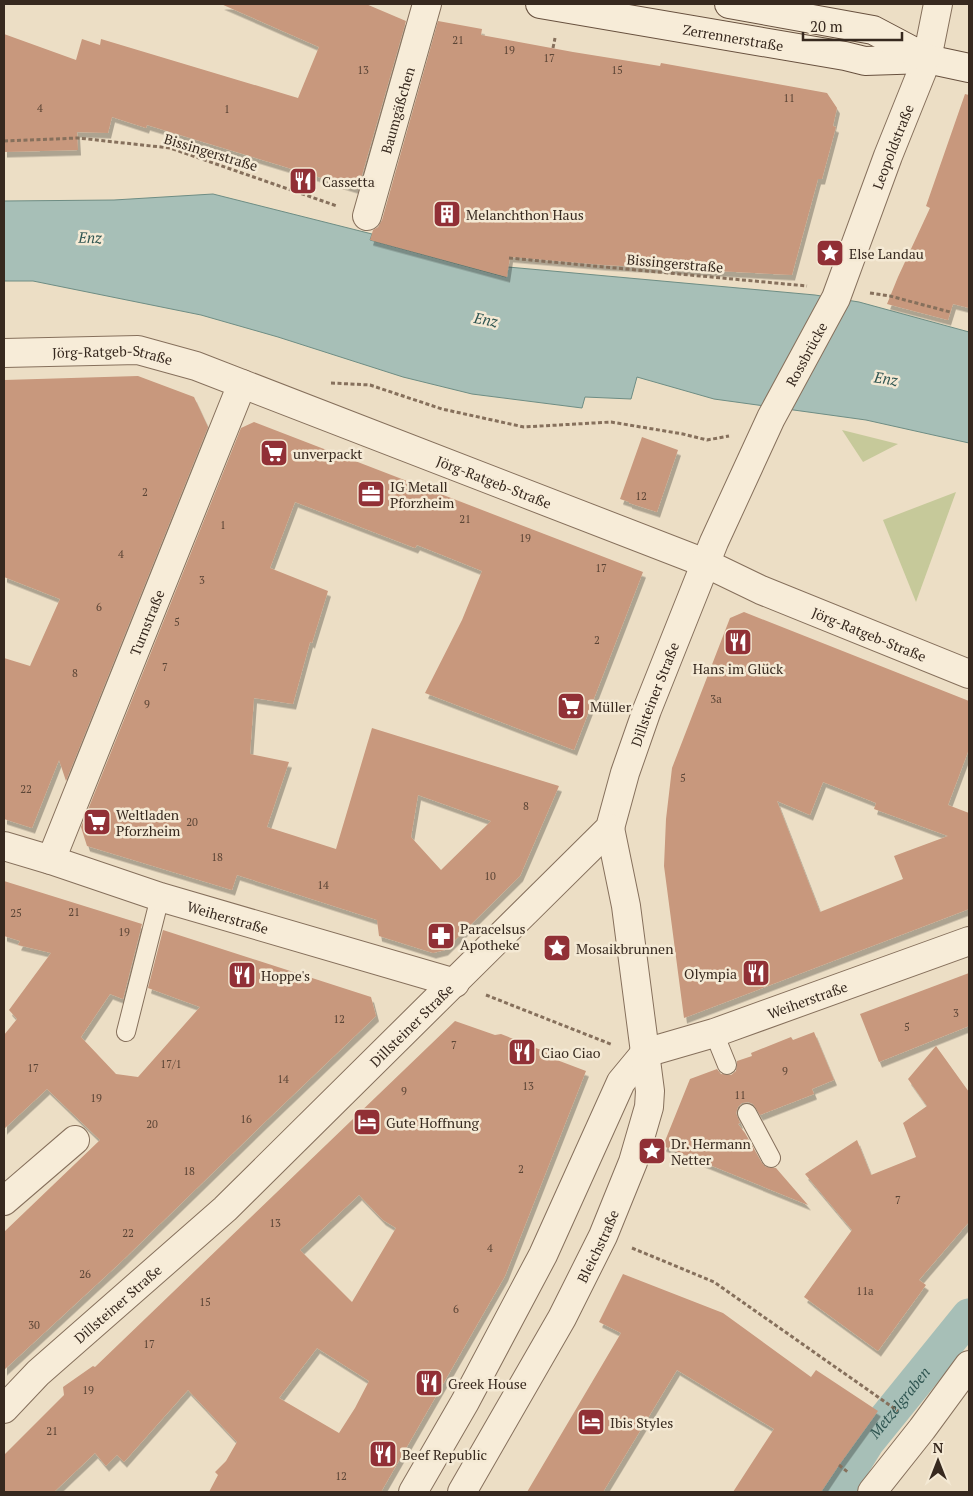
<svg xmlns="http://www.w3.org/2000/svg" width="973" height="1496" viewBox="0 0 973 1496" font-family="'PT Serif',serif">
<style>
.green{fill:#c6c99a}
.water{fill:#a7bfb7;stroke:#6e8d84}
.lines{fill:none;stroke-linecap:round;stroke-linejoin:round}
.canal{stroke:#a7bfb7;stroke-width:35}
.building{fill:#c8987d;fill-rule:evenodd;filter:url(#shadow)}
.lane-casing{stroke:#86705c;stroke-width:20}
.street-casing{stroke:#86705c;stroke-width:30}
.secondary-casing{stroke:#68513f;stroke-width:30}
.path{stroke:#86705c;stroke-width:3;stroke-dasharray:4 2.5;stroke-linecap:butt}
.lane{stroke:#f7ecd8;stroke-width:18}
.street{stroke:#f7ecd8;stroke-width:28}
.secondary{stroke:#f7ecd8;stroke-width:28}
.labels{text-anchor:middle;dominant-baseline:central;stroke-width:5;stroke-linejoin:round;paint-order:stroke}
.number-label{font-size:11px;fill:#5b4536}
.street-label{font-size:14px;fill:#37291f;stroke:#f4e9d4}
.poi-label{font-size:14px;fill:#37291f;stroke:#f4e9d4;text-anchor:start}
.water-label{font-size:15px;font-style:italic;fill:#2f5551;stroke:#f4e9d4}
</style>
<defs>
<filter id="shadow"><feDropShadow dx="3" dy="5.5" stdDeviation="0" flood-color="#0004"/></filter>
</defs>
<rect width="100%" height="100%" fill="#ecdec5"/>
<g class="green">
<path d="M842,430L898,444L863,462Z"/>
<path d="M956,492L916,602L883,520Z"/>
</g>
<path class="water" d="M213,194L372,234L370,240L506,277L508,267L815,295L859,302L969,332V443L866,420L714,399L637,377L631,399L585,397L582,408L472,394L403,377L278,337L201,315L33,281H4V201L114,200Z"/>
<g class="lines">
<path class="canal" id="s1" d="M836,1492L867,1442L969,1316"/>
</g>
<g class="building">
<path d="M221,4H366L406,21L358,189L147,125L146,128L112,117L108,133L77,132L78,150L4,152V34L76,60L82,39L100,45L101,39L298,98L319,47Z"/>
<path d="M438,21L482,29L481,35L573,52L660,66L661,63L827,93L837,108L833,126L836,127L822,179H818L792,275L604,265L510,257L507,277L370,240L373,230L378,227L382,220Z"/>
<path d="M965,94L969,95V308L953,304L948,320L887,304L898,277L930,208L926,206Z"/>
<path d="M138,376L194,397L208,427L66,781L59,760L32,828L4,819V658L30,666L60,599L4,577V380Z"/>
<path d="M254,422L643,572L574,750L425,693L462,620L482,571L417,545L415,548L295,502L270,568L328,591L312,643L310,642L293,704L254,698L250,754L289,762L267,827L336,849L372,728L559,786L520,876L445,950L433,953L379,936L377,920L237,875L232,890L87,846L81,827L241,428ZM418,795L491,821L441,870L411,837Z"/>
<path d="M642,437L678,450L657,512L629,503V502L620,499Z"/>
<path d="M744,612L969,701V749L948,805L969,813V909L684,1018L664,866L666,819L672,768L730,618ZM823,782L876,803L874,809L948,836L894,856L903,879L820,912L777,801L810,815Z"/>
<path d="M4,881L142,924L123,999L110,994L81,1037L116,1074L138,1077L200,1007L148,988L163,930L371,997L376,1016L266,1121L121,1262L4,1370V1232L100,1140L47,1089L4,1129V1035L17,1019L9,1010L51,953L18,945L20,941L4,936Z"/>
<path d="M969,973V1026L879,1062L860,1014Z"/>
<path d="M455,1021L495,1035L501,1034L546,1052L549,1057L586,1071L505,1276L381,1492H209L218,1475L215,1472L226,1461L237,1442L188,1390L124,1462L117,1455L106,1466L95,1453L54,1492H4V1455L64,1395L63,1387L93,1366L95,1367ZM359,1195L383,1220L396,1228L352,1302L300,1250ZM317,1348L369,1381L355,1408L339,1433L279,1398Z"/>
<path d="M814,1032L834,1080L812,1089L814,1094L760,1115L753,1104L748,1102L742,1103L738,1107L736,1113L740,1123L738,1124L745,1133L762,1163L766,1167L776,1168L808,1205L663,1146L690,1079L717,1069L721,1074L731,1075L736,1071L737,1061L752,1056L751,1053L791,1037L793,1040Z"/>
<path d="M936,1046L969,1092V1222L919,1280L926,1285L878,1351L804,1297L852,1230L805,1174L857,1140L871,1175L916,1157L903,1123L927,1106L908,1079Z"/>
<path d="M623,1274L723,1313L811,1377L816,1370L878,1411L839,1465L821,1492H733L774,1429L677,1370L603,1492H527L621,1333L599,1322Z"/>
</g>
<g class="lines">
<defs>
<g id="lane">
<path d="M126,1032L160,897"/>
<path d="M714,1033L727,1065"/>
<path d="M747,1113L771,1158"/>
</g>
<g id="street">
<path id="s2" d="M367,216L427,4"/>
<path id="s3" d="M4,353L138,350L196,366L705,563L761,590L969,674"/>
<path id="s4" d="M4,846L51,860L160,897L455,983"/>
<path id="s5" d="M51,860L242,384"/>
<path id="s6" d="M645,1053L714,1033L969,941"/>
<path d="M4,1201L75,1140"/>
<path id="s7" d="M4,1409L38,1373L225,1209L610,828L625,773L647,710L714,542L771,418L836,298L888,156L927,59L938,4"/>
<path d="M413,1492L465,1402L543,1255L621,1082L645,1053"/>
<path id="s8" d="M462,1492L562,1318L603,1236L633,1162L649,1107L650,1091L626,906L610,828"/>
<path d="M872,1492L922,1429L969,1365"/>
</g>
<g id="secondary">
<path id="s9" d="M540,4L845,56L865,61L927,59L969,68"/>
<path d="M729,4L873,30L926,58"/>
</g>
</defs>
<use href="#lane" class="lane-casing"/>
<use href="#street" class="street-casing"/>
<use href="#secondary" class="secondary-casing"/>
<g class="path">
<path d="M553,48L555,38"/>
<path d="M4,141L78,138L170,148L337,206"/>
<path d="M509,258L807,286"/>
<path d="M870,293L890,296L950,312"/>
<path d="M331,383L370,385L442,409L524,427L611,422L683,434L707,440L729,436"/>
<path d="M486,995L613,1045"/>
<path d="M632,1248L714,1282L898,1411"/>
<path d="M839,1465L849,1473"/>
</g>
<use href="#lane" class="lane"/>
<use href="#street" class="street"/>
<use href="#secondary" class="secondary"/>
</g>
<defs>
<symbol id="restaurant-square" viewBox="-11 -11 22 22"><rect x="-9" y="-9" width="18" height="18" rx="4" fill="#913036" stroke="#f4e9d4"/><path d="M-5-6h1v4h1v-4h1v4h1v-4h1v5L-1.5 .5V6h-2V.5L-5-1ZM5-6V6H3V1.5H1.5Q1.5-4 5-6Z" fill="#fff"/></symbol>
<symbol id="building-square" viewBox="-11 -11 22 22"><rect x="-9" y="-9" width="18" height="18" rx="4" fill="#913036" stroke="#f4e9d4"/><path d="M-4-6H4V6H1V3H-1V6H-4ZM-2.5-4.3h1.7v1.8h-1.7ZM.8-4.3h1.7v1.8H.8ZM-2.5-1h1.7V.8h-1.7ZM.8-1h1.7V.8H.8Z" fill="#fff"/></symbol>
<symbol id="sight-square" viewBox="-11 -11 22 22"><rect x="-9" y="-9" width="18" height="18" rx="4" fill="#913036" stroke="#f4e9d4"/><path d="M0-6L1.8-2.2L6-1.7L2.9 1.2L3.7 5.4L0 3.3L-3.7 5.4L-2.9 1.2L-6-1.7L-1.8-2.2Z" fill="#fff"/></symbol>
<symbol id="supermarket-square" viewBox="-11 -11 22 22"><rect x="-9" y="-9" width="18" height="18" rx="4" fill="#913036" stroke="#f4e9d4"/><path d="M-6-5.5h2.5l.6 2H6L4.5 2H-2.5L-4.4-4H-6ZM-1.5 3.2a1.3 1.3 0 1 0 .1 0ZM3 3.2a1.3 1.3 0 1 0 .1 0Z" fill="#fff"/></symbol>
<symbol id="office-square" viewBox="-11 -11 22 22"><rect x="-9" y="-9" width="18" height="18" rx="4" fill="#913036" stroke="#f4e9d4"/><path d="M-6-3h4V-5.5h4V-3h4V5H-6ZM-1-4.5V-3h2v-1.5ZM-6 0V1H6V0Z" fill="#fff"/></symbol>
<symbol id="pharmacy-square" viewBox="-11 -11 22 22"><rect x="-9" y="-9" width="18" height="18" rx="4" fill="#913036" stroke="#f4e9d4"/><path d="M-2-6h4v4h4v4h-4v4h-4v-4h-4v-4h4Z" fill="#fff"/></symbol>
<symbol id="hotel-square" viewBox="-11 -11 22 22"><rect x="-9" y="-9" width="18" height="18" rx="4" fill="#913036" stroke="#f4e9d4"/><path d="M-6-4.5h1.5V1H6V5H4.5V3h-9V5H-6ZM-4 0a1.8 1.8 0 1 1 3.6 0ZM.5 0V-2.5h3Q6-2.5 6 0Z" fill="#fff"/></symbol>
</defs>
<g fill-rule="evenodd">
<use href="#restaurant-square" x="287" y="165" width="32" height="32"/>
<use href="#building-square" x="431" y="198" width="32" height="32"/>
<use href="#sight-square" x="814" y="237" width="32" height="32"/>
<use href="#supermarket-square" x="258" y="437" width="32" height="32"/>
<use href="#office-square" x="355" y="478" width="32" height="32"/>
<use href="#restaurant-square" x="722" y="626" width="32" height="32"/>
<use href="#supermarket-square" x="555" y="690" width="32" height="32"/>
<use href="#supermarket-square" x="81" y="806" width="32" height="32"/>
<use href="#pharmacy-square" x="425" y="920" width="32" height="32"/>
<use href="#sight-square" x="541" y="932" width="32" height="32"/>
<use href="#restaurant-square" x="740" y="957" width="32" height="32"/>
<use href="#restaurant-square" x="226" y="959" width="32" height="32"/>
<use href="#restaurant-square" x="506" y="1036" width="32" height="32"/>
<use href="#hotel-square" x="351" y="1106" width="32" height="32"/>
<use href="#sight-square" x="636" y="1135" width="32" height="32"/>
<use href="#restaurant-square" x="413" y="1367" width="32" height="32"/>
<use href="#hotel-square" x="575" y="1406" width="32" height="32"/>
<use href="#restaurant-square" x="367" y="1438" width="32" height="32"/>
</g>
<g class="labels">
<g class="number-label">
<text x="458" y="40">21</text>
<text x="509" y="50">19</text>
<text x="549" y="58">17</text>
<text x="363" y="70">13</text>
<text x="617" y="70">15</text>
<text x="789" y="98">11</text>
<text x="40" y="108">4</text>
<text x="227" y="109">1</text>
<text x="145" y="492">2</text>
<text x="641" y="496">12</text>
<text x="465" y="519">21</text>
<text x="223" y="525">1</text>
<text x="525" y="538">19</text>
<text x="121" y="554">4</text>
<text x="601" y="568">17</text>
<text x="202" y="580">3</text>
<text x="99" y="607">6</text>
<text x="177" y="622">5</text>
<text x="597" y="640">2</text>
<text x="165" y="667">7</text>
<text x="75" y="673">8</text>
<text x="716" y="699">3a</text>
<text x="147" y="704">9</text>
<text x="683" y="778">5</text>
<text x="26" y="789">22</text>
<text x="526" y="806">8</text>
<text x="192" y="822">20</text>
<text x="217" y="857">18</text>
<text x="490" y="876">10</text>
<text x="323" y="885">14</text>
<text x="74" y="912">21</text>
<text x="16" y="913">25</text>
<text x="124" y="932">19</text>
<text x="956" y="1013">3</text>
<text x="339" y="1019">12</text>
<text x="907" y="1027">5</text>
<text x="454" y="1045">7</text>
<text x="171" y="1064">17/1</text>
<text x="33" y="1068">17</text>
<text x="785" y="1071">9</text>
<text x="283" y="1079">14</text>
<text x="528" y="1086">13</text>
<text x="404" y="1091">9</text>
<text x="740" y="1095">11</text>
<text x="96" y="1098">19</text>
<text x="246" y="1119">16</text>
<text x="152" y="1124">20</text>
<text x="521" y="1169">2</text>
<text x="189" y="1171">18</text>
<text x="898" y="1200">7</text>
<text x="275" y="1223">13</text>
<text x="128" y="1233">22</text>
<text x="490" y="1248">4</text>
<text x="85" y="1274">26</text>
<text x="865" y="1291">11a</text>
<text x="205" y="1302">15</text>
<text x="456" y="1309">6</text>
<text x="34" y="1325">30</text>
<text x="149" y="1344">17</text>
<text x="88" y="1390">19</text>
<text x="52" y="1431">21</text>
<text x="341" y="1476">12</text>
</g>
<g class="street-label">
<text stroke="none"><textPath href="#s9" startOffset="196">Zerrennerstraße</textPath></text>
<text stroke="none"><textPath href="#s2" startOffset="110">Baumgäßchen</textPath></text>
<text stroke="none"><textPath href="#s7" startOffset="1579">Leopoldstraße</textPath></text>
<text transform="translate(211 152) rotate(17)">Bissingerstraße</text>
<text transform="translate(675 263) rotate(5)">Bissingerstraße</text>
<text stroke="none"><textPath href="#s7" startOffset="1354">Rossbrücke</textPath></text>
<text stroke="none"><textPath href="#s3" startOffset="109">Jörg-Ratgeb-Straße</textPath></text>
<text stroke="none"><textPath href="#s3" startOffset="514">Jörg-Ratgeb-Straße</textPath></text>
<text stroke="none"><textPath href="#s5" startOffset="256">Turnstraße</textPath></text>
<text stroke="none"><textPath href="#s3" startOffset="919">Jörg-Ratgeb-Straße</textPath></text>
<text stroke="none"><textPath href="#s7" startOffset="981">Dillsteiner Straße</textPath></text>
<text stroke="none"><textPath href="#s4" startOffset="235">Weiherstraße</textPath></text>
<text stroke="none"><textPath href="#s6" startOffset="171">Weiherstraße</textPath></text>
<text stroke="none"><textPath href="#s7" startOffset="560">Dillsteiner Straße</textPath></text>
<text stroke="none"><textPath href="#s8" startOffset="281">Bleichstraße</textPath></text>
<text stroke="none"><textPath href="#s7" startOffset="155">Dillsteiner Straße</textPath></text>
</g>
<g class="poi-label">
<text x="322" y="181">Cassetta</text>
<text x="466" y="214">Melanchthon Haus</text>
<text x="849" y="253">Else Landau</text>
<text x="293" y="453">unverpackt</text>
<text x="390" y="486">IG Metall<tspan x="390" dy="16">Pforzheim</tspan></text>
<text x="738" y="668" text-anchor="middle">Hans im Glück</text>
<text x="590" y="706">Müller</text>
<text x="116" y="814">Weltladen<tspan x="116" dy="16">Pforzheim</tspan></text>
<text x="460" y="928">Paracelsus<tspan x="460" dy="16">Apotheke</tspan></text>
<text x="576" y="948">Mosaikbrunnen</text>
<text x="737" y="973" text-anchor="end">Olympia</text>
<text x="261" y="975">Hoppe's</text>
<text x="541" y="1052">Ciao Ciao</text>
<text x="386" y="1122">Gute Hoffnung</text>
<text x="671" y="1143">Dr. Hermann<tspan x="671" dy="16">Netter</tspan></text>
<text x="448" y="1383">Greek House</text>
<text x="610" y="1422">Ibis Styles</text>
<text x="402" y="1454">Beef Republic</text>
</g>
<g class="water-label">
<text transform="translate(90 237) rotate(1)">Enz</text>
<text transform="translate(486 319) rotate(11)">Enz</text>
<text transform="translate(886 378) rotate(8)">Enz</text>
<text stroke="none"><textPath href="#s1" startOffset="110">Metzelgraben</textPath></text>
</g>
</g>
<rect width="973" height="1496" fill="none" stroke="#37291f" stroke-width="10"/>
<g transform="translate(938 1461)" stroke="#f4e9d4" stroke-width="4" paint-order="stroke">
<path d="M0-4L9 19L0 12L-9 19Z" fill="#37291f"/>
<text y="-8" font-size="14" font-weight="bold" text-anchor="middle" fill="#37291f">N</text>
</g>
<path d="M803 32v8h99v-8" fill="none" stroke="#37291f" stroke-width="2.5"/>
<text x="810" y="32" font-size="15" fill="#37291f" stroke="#f4e9d4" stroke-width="4" paint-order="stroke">20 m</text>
</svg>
